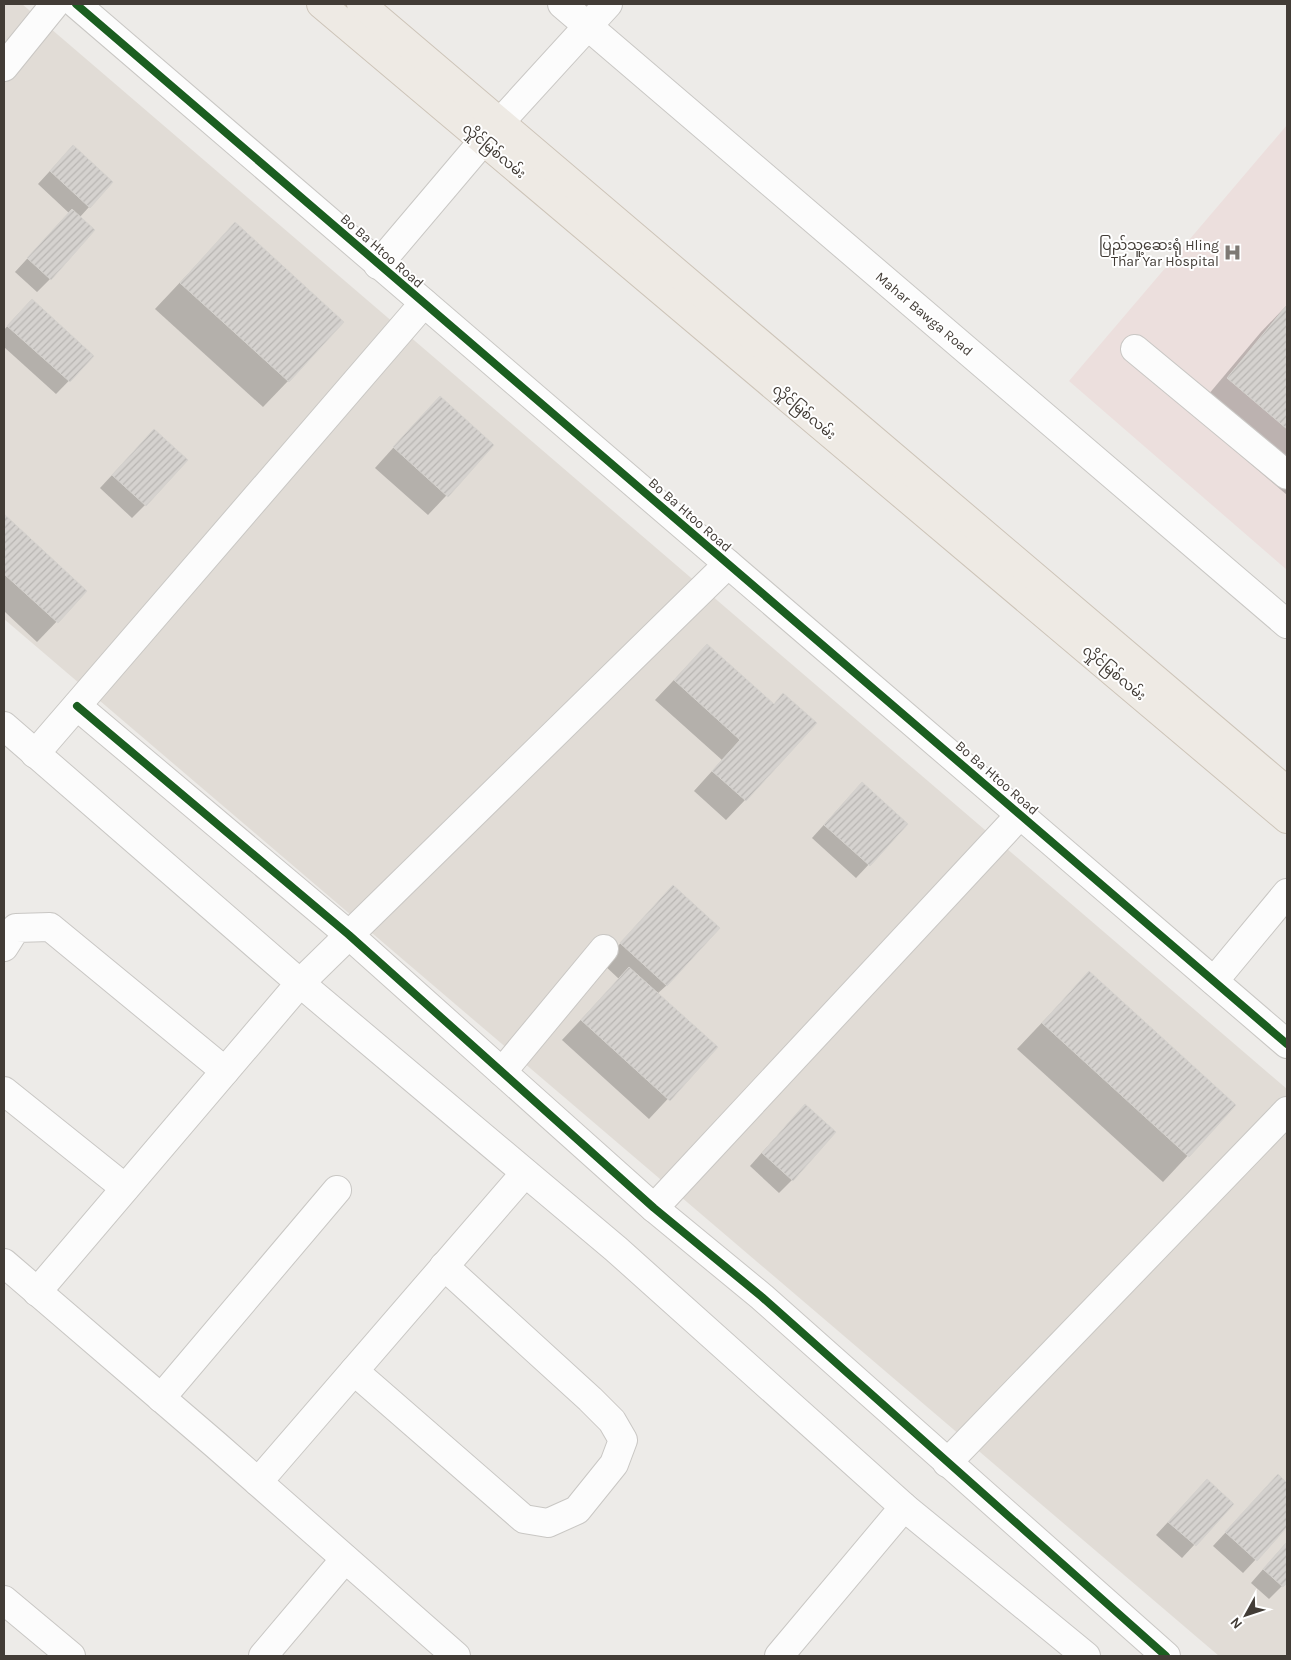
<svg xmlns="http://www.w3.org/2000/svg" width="1291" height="1660" viewBox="0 0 1291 1660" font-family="Karla,'Noto Sans Myanmar',sans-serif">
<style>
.residential{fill:#e1dcd6}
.medical{fill:#ecdfdd}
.shadow{fill:#0003}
.building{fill:url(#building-hatch);stroke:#d5d2ce}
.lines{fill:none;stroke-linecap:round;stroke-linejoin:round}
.minor-casing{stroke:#c9c7c4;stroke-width:30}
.major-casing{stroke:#cdc4b8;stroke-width:30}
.minor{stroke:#fcfcfc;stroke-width:28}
.major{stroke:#eeeae4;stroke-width:28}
.cycleway-casing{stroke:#fff;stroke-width:11}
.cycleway{stroke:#1b5e20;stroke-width:8}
.labels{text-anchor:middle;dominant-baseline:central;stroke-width:4;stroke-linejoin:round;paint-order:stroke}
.street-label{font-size:14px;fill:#423c36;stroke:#fff}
.poi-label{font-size:14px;fill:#423c36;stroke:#fff;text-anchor:end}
</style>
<defs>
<pattern id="building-hatch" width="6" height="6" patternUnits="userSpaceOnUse" patternTransform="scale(1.25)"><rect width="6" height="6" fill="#d5d2cf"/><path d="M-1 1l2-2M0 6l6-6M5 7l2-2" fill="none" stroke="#b8b5b2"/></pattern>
</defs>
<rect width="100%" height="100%" fill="#edebe8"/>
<path class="residential" d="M4,4H22L1287,1089V1656H1219L4,619Z"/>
<path class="medical" d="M1287,125V570L1069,381Z"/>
<g class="shadow">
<path d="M60,160L89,207L79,218L50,279L37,292L15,272L69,213L38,184Z"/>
<path d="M235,224L288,381L263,407L155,309Z"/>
<path d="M1287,305V495L1192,414L1261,332Z"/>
<path d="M19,313L93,356L56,394L4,347V330Z"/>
<path d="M421,417L493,446L428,515L375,468Z"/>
<path d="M154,430L145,505L132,518L100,488Z"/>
<path d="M4,516L86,591L37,642L4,611Z"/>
<path d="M707,645L773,705L783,694L745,800L726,820L694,791L722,760L655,700Z"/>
<path d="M849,797L906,825L856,878L812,838Z"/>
<path d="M673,887L667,985L657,994L716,1047L649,1119L562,1040L619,979L602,963Z"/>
<path d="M1089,973L1235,1105L1163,1182L1017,1049Z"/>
<path d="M792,1119V1180L779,1193L750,1166Z"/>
<path d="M1278,1476L1287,1485V1526L1243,1573L1213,1546Z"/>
<path d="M1194,1494L1232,1504L1182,1558L1156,1535Z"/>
<path d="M1287,1542V1581L1269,1599L1251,1583Z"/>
</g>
<g class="building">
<path d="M73,145L113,182L90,208L50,171Z"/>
<path d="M72,209L95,230L51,280L27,258Z"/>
<path d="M235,222L344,322L289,382L180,283Z"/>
<path d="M32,299L94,356L70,382L7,326Z"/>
<path d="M1287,305V429L1227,378Z"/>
<path d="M440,396L494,445L448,497L393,447Z"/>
<path d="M154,429L188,460L146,506L112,475Z"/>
<path d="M4,514L87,591L58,623L4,574Z"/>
<path d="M707,644L774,704L783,693L817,723L746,801L712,771L740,740L674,680Z"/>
<path d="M862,782L908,824L870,866L824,825Z"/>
<path d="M673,885L720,928L667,986L620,943Z"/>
<path d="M629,967L718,1047L670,1101L581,1020Z"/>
<path d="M1089,971L1236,1105L1189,1157L1042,1023Z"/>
<path d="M805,1104L836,1132L793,1181L762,1153Z"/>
<path d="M1278,1474L1287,1483V1527L1257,1561L1225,1532Z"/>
<path d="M1207,1479L1234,1504L1196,1546L1168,1522Z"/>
<path d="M1287,1542V1583L1283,1587L1263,1569Z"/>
</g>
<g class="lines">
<defs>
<g id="minor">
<path d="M76,4L1287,1044"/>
<path d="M562,4L1287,624"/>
<path d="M4,67L55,4"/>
<path d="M378,265L483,141L608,4"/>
<path d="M1135,349L1287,475"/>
<path d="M77,706L349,935L654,1208L762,1297L1166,1656"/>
<path d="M4,726L300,983L616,1249L904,1507L1086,1656"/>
<path d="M35,754L424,303"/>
<path d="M4,947L16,928L50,927L225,1071"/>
<path d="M1214,981L1287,893"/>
<path d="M502,1072L604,949"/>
<path d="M4,1091L125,1188"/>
<path d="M654,1208L1020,815"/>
<path d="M4,1263L216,1445L456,1656"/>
<path d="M37,1292L300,983L728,564"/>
<path d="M354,1371L524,1519L548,1523L577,1510L614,1464L623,1440L612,1421L590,1399L444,1266"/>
<path d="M161,1398L337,1190"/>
<path d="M947,1463L1287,1111"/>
<path d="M258,1482L525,1173"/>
<path d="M4,1600L71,1656"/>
<path d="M263,1656L345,1559"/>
<path d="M779,1656L904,1507"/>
</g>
<g id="major">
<path d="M321,4L1287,819"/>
<path d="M361,4L1287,791"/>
</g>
</defs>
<use href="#minor" class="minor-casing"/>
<use href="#major" class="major-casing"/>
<use href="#minor" class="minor"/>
<use href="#major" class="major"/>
<defs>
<g id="cycleway">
<path d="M76,4L1287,1044"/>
<path d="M77,706L349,935L654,1208L762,1297L1166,1656"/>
</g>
</defs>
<use href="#cycleway" class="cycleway-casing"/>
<use href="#cycleway" class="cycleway"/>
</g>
<defs>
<symbol id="hospital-bare" viewBox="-9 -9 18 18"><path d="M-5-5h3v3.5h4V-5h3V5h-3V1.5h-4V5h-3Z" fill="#7e7974" stroke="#fff" stroke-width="2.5" paint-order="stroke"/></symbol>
</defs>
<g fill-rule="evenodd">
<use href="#hospital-bare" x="1220" y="240" width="25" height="25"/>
</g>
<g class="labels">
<g class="street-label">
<text transform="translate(494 151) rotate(40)">လှိုင်မြစ်လမ်း</text>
<text transform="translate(382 251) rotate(41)">Bo Ba Htoo Road</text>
<text transform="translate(924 314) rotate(40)">Mahar Bawga Road</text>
<text transform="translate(804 412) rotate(40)">လှိုင်မြစ်လမ်း</text>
<text transform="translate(690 515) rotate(41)">Bo Ba Htoo Road</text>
<text transform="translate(1114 673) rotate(40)">လှိုင်မြစ်လမ်း</text>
<text transform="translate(997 778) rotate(41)">Bo Ba Htoo Road</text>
</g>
<g class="poi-label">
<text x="1219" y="245">ပြည်သူ့ဆေးရုံ Hling<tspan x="1219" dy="16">Thar Yar Hospital</tspan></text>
</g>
</g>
<rect width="1291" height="1660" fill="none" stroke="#423c36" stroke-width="10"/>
<g transform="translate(1246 1615) rotate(230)" stroke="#ffffff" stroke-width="4" paint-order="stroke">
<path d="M0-4L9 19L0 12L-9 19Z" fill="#423c36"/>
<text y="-8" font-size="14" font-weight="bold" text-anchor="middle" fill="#423c36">N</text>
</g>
</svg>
